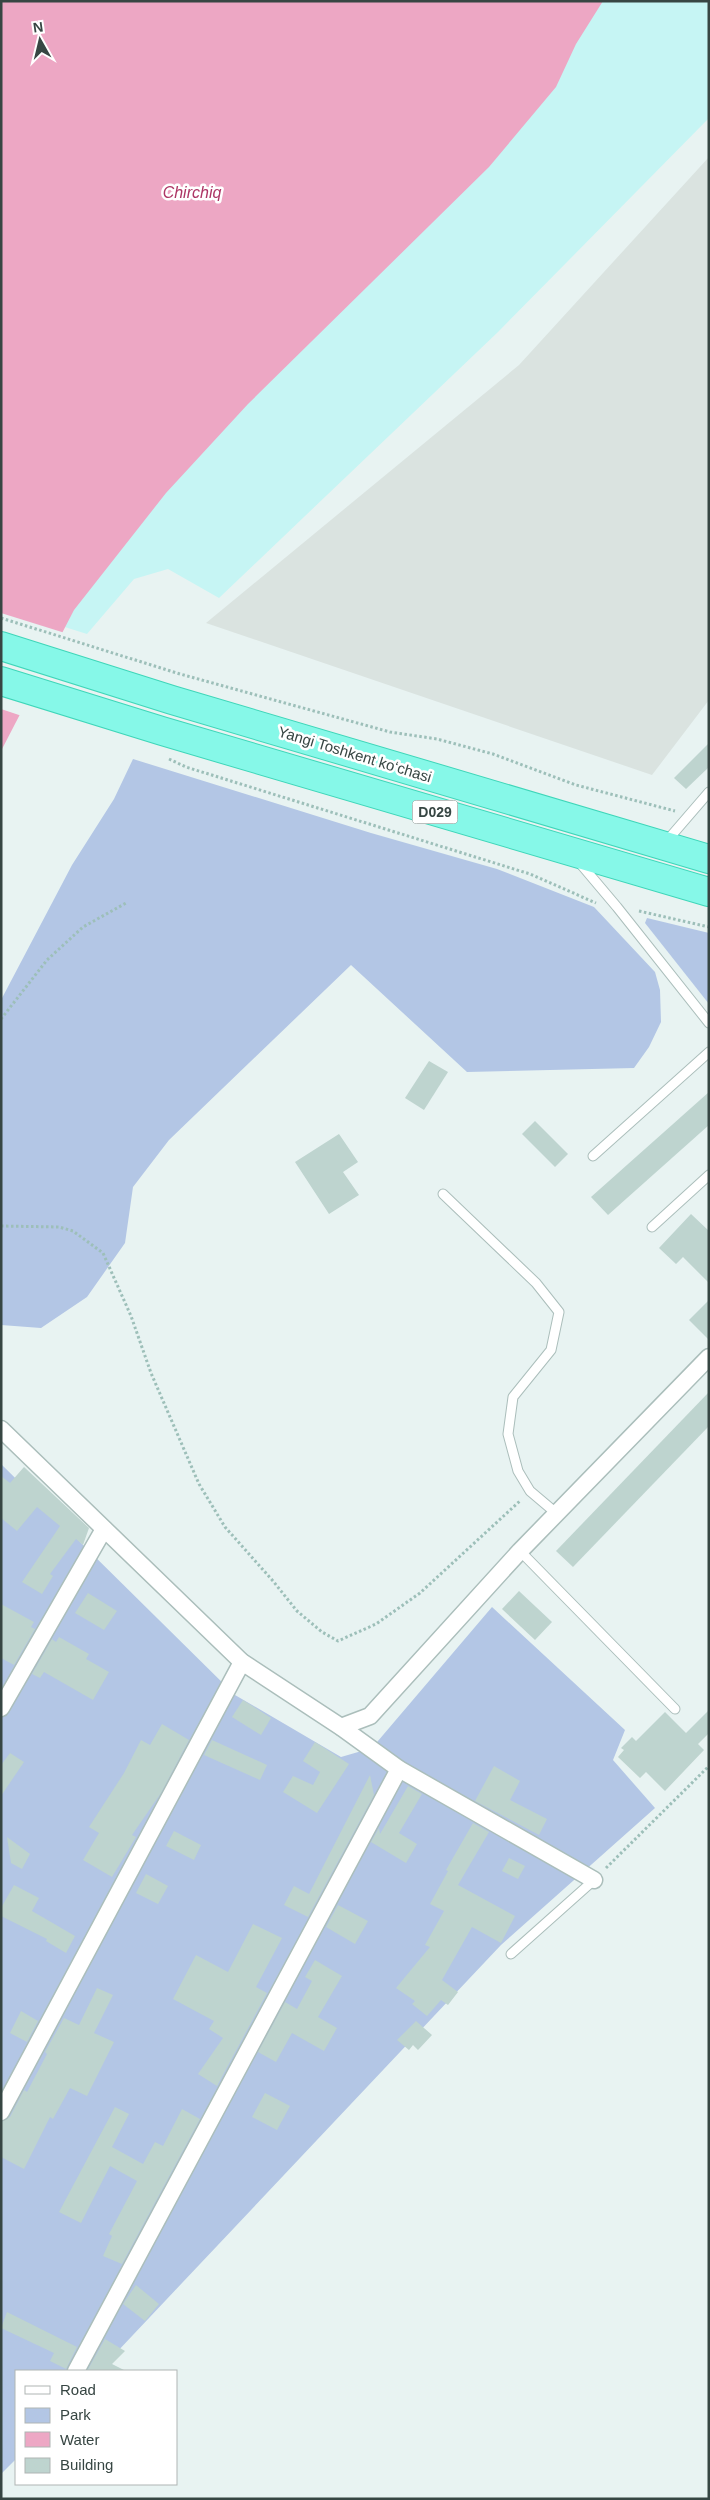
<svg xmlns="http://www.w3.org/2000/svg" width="710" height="2500" viewBox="0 0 710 2500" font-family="Arial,sans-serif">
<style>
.industrial{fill:#dae3e0}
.green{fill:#b3c6e5}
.sand{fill:#c6f5f4}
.water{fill:#eda7c4}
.pier{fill:#e8f3f2}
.building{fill:#bed4cf}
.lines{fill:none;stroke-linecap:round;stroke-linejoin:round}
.service-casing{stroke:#abbebb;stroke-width:11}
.minor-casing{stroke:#abbebb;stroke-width:19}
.trunk-casing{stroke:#3fd6b9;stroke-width:30}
.path{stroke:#9dbfb9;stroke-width:3;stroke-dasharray:2.5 2.5;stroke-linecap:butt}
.service{stroke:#fff;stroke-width:9}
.minor{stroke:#fff;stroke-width:16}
.trunk{stroke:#86f8e8;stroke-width:28}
.labels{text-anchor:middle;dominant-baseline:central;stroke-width:5;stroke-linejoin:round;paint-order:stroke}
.shield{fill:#fff;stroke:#737e7b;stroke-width:1}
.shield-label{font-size:14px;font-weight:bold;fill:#374643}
.street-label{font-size:15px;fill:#374643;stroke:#fff}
.water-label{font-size:16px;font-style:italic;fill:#ad3565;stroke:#fff}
</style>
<rect width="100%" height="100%" fill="#e8f3f2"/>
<path class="industrial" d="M709,157V700L652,775L206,623L519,365Z"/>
<g class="green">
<path d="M133,759L371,833L497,869L594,907L655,972L660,990L661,1022L649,1047L634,1068L467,1072L351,965L169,1140L133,1187L125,1243L87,1297L41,1328L1,1325V1000L72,865L114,799Z"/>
<path d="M647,918L709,933V1004L645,923Z"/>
<path d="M1,1464L235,1695L341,1757L372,1748L492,1607L625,1730L613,1760L655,1808L501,1945L99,2371H16V2459L1,2474Z"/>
</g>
<path class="sand" d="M1,1H709V118L498,332L219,598L168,569L134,579L87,634L1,607Z"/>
<path class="water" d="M1,1H603L576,44L556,87L489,167L248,404L166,493L74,610L1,751Z"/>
<path class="pier" d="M1,613L65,633L22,716L1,709Z"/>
<g class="building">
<path d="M709,743V767L686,789L674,778Z"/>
<path d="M429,1061L448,1072L424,1110L405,1098Z"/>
<path d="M709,1092V1125L608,1215L591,1197Z"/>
<path d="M535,1121L568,1154L555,1167L522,1134Z"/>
<path d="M339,1134L358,1162L343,1172L359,1195L329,1214L295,1162Z"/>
<path d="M691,1214L709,1231V1283L683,1257L676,1264L659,1248Z"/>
<path d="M709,1300V1340L689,1320Z"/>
<path d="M709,1392V1426L573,1567L556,1551Z"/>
<path d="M24,1467L89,1528L83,1545L76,1539L50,1574L53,1576L42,1594L22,1582L60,1526L37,1507L17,1531L1,1518V1476L10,1483Z"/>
<path d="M519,1591L552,1622L535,1640L502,1609Z"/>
<path d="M88,1593L117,1611L104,1630L75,1613Z"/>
<path d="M1,1604L34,1622L31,1627L35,1629L14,1665L1,1658Z"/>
<path d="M59,1637L89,1654L86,1659L109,1672L93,1700L44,1672L40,1678L32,1674L52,1639L56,1642Z"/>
<path d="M243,1700L271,1718L261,1735L232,1717Z"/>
<path d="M709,1710V1733L698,1744L704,1750L665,1791L646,1772L640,1778L618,1757L624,1750L621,1748L632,1737L636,1741L665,1712L686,1733Z"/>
<path d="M162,1724L189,1740L161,1793L132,1835L136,1837L112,1877L83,1860L99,1833L89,1827L124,1773L141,1740L150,1745Z"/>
<path d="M212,1740L267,1765L260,1780L204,1755Z"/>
<path d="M315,1742L349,1764L317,1813L283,1792L293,1776L313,1785L320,1772L303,1761Z"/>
<path d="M10,1753L24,1762L1,1796V1765Z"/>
<path d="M494,1766L520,1781L510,1800L547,1819L539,1835L475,1801Z"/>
<path d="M370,1775L374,1795L308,1917L284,1905L294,1886L309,1894Z"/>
<path d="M408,1786L422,1794L399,1833L417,1844L406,1863L371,1842L379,1828L380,1834Z"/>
<path d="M473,1823L489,1832L458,1885L515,1916L501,1943L472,1927L442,1980L458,1992L448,2005L441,2000L427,2016L412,2004L415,2001L396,1988L430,1947L425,1945L444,1911L430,1904L448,1871L446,1870Z"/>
<path d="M174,1831L201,1845L194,1860L166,1846Z"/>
<path d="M7,1837L30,1854L22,1869L11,1863Z"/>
<path d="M509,1858L525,1866L518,1879L502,1871Z"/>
<path d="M146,1874L168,1886L158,1904L136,1893Z"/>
<path d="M14,1885L39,1898L32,1911L75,1936L66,1953L46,1941L47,1939L1,1916V1908Z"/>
<path d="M338,1905L368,1921L355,1944L326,1927Z"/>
<path d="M253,1924L282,1938L256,1987L267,1993L217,2086L198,2074L223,2038L209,2029L214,2021L173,1999L196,1955L228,1972Z"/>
<path d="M315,1960L342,1976L318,2017L337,2028L324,2051L292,2033L276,2062L258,2052L285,2002L297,2009L312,1981L305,1977Z"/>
<path d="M97,1988L113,1995L94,2033L114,2042L87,2096L70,2088L53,2119L50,2117L24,2169L1,2157V2122L10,2117L24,2090L27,2092L47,2054L45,2052L64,2018L79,2025Z"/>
<path d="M21,2011L38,2021L27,2042L10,2033Z"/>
<path d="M416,2021L432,2035L418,2050L413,2045L409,2050L397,2040Z"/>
<path d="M265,2093L290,2106L277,2130L252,2117Z"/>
<path d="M115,2107L129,2114L112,2147L143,2164L155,2142L163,2146L182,2109L200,2119L122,2264L103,2256L112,2236L109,2234L137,2181L110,2166L81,2223L59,2212Z"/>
<path d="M136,2285L159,2304L145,2321L123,2304Z"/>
<path d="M7,2312L77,2347L66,2369L50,2361L54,2353L1,2328Z"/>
<path d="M105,2339L125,2351L112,2364L126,2371H87Z"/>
</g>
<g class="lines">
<defs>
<g id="service">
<path d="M665,843L709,792"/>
<path d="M579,862L617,907L709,1023"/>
<path d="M593,1156L709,1052"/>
<path d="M443,1194L536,1283L559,1312L551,1350L513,1397L508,1434L518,1471L530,1491L556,1513"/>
<path d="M652,1227L709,1175"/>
<path d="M520,1551L675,1709"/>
<path d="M511,1954L594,1880"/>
</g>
<g id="minor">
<path d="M1,1429L242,1662L341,1727L399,1769L594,1880"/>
<path d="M1,1708L104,1529"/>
<path d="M341,1727L370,1716L520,1551L709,1357"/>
<path d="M1,2112L242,1662"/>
<path d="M76,2371L399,1769"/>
</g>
<g id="trunk">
<path d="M1,646L172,700L709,859"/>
<path d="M1,681L162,731L709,892"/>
</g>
</defs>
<use href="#service" class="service-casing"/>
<use href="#minor" class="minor-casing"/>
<use href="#trunk" class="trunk-casing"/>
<g class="path">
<path d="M1,618L180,674L390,732L437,739L493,754L576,785L675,811"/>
<path d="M169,759L186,767L530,874L596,903"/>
<path d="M639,911L709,927"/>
<path d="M1,1019L47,960L83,927L126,903"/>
<path d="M1,1226L59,1227L73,1231L103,1253L131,1316L151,1373L199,1484L225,1527L273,1581L297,1611L322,1632L338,1641L376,1624L420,1593L521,1500"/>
<path d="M606,1868L709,1766"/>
</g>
<use href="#service" class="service"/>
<use href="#minor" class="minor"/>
<use href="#trunk" class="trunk"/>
</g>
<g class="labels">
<rect class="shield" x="412.5" y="800.5" width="45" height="23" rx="4"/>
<g class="shield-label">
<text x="435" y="812">D029</text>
</g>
<g class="street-label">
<text transform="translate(355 754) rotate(17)">Yangi Toshkent ko‘chasi</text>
</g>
<g class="water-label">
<text x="192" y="192">Chirchiq</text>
</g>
</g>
<rect width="710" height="2500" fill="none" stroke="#374643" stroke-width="5"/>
<rect x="15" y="2370" width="162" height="115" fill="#ffffff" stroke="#afb5b4"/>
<rect x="25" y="2386" width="25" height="8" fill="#ffffff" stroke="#afb5b4"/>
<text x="60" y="2395" font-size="15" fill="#374643">Road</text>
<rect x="25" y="2408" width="25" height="15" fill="#b3c6e5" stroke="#afb5b4"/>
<text x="60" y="2420" font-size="15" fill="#374643">Park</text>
<rect x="25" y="2432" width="25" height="15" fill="#eda7c4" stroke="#afb5b4"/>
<text x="60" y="2445" font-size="15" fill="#374643">Water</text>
<rect x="25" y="2458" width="25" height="15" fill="#bed4cf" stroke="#afb5b4"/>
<text x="60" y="2470" font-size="15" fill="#374643">Building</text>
<g transform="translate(40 40) rotate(352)" stroke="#ffffff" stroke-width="4" paint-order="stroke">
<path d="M0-4L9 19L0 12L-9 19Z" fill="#374643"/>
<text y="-8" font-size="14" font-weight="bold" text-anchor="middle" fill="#374643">N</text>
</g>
</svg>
